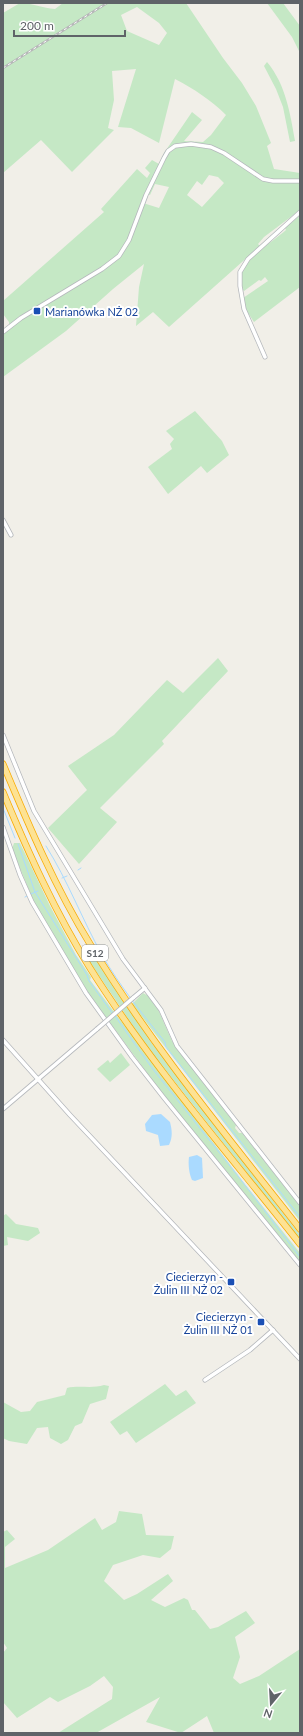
<svg xmlns="http://www.w3.org/2000/svg" width="303" height="1736" viewBox="0 0 303 1736" font-family="Lato,sans-serif">
<style>
.green{fill:#c5e8c5;fill-rule:evenodd}
.water{fill:#aadaff}
.lines{fill:none;stroke-linecap:round;stroke-linejoin:round}
.stream{stroke:#aadaff;stroke-width:1}
.minor-casing{stroke:#b5b8bc;stroke-width:5}
.highway-casing{stroke:#f9ab00;stroke-width:7}
.minor{stroke:#fff;stroke-width:3.5}
.highway{stroke:#fde293;stroke-width:5.5}
.rail-casing{stroke:#b6b7b8;stroke-width:2.5}
.rail{stroke:#fff;stroke-width:1;stroke-dasharray:3;stroke-linecap:butt}
.minor-bridge-casing{stroke:#b5b8bc;stroke-width:5;stroke-linecap:butt}
.minor-bridge{stroke:#fff;stroke-width:3.5}
.transit-dot{fill:#1a4fb4;stroke:#fff;stroke-width:1.5}
.labels{text-anchor:middle;dominant-baseline:central;stroke-width:4;stroke-linejoin:round;paint-order:stroke}
.shield{fill:#fff;stroke:#8f9295;stroke-width:1}
.shield-label{font-size:10px;font-weight:bold;fill:#5f6368}
.transit-label{font-size:11px;fill:#164399;stroke:#fff;text-anchor:end}
</style>
<rect width="100%" height="100%" fill="#f1efe8"/>
<g class="green">
<path d="M20,3C32,3 43,8 55,9L63,3H186L223,58L242,83L256,106L271,143L267,146L274,169L300,173V210L264,237L258,244L260,246L169,327L153,312L136,326L139,287L144,264L113,289L66,331L3,377V330L9,325V322L3,314V301L104,212L101,209L137,169L147,178L150,173L145,168L152,160L159,164L164,153L192,112L202,120L184,141L203,142L211,135L226,115C211,100 194,89 175,79L159,143L131,128L118,127L136,69L112,71L114,100L108,128L114,130L72,172L41,140L3,173V13ZM137,7L159,23L167,33L159,45L127,31L121,15ZM209,175L218,177L224,183L202,207L187,195L197,181L202,185ZM155,184L169,187L159,208L143,203L147,194L150,195Z"/>
<path d="M267,3H283L300,26V53L292,37Z"/>
<path d="M267,62C286,85 290,113 295,141L290,142L283,107L276,89L264,66Z"/>
<path d="M300,215V287L254,322L246,310L243,298L268,281L265,277L261,281L259,280L244,291C224,271 274,241 286,230L285,228Z"/>
<path d="M195,411L222,441L229,455L207,473L201,466L168,494L148,467L172,449L170,444L174,439L166,431Z"/>
<path d="M218,658L228,671L162,741L164,744L100,808L117,822L79,864L48,828L87,790L68,766L114,735L167,680L183,693Z"/>
<path d="M14,843H20L50,906L76,955L91,977L90,980L244,1183L300,1253V1263L162,1093L88,993L34,902L12,849Z"/>
<path d="M91,951L151,1042L300,1235V1240L148,1048L85,955Z"/>
<path d="M143,993L150,997L157,1007L172,1041L236,1125L235,1128L239,1133H242L300,1206V1221L132,1004Z"/>
<path d="M121,1053L130,1065L110,1082L97,1069L108,1060L110,1063Z"/>
<path d="M6,1214L16,1224L38,1228L40,1233L28,1241L7,1237L8,1245L3,1246V1216Z"/>
<path d="M165,1384L176,1396L186,1390L196,1403L136,1443L127,1431L120,1435L110,1422Z"/>
<path d="M104,1385L109,1386L106,1399L90,1404L82,1423L75,1426L68,1440L61,1444L50,1438L48,1427L37,1428L27,1444L9,1441L3,1438V1402L21,1412L30,1411L37,1402L65,1395L67,1388C79,1385 92,1389 104,1385Z"/>
<path d="M119,1511L142,1514L146,1535L174,1536L171,1549L160,1558L143,1555L113,1565L104,1581L124,1600L137,1594L168,1574L173,1581L151,1600L165,1607L184,1598L188,1600L192,1610H195L210,1629L218,1627L246,1611L255,1623L235,1637L240,1657L233,1678L240,1684L259,1676L300,1649L299,1733H214L207,1716L181,1733L146,1722L160,1697L96,1733H58L112,1699L113,1687L104,1676L90,1686L58,1702L50,1697L17,1718L3,1702V1653L7,1648L3,1642V1532L7,1530L15,1539L5,1547V1568L48,1550L95,1518L102,1530L116,1522Z"/>
</g>
<g class="water">
<path d="M161,1114L170,1122C172,1130 173,1137 169,1145L160,1146L158,1135L146,1131L145,1124L152,1115Z"/>
<path d="M197,1155L202,1158L203,1178L195,1181L192,1180C189,1174 188,1164 189,1157Z"/>
</g>
<g class="lines">
<g class="stream">
<path d="M3,808L15,838"/>
<path d="M18,844L35,892L87,975L89,981L113,1014"/>
<path d="M46,846C68,881 82,919 102,955C120,986 142,1014 165,1042L166,1047L300,1217"/>
<path d="M78,870L81,868"/>
<path d="M62,878L67,876"/>
<path d="M31,894L38,891"/>
<path d="M25,897L27,896"/>
<path d="M115,1016L152,1068L238,1176L300,1257"/>
</g>
<defs>
<g id="minor">
<path d="M3,332L21,318L102,269L119,256L129,240L146,195L164,158L168,151L175,146L191,144L211,147L224,153L263,179L273,181H300"/>
<path d="M265,357L244,309L240,286V272L248,259L300,212"/>
<path d="M3,520L11,535"/>
<path d="M3,735L34,811L123,959L161,1010L177,1046L300,1203"/>
<path d="M3,827L20,875L32,902L86,993L132,1057L164,1098L300,1265"/>
<path d="M133,998L145,988"/>
<path d="M3,1040L70,1115L300,1359"/>
<path d="M3,1109L97,1029"/>
<path d="M205,1380L250,1350L273,1330"/>
</g>
<g id="highway">
<path d="M3,764C29,826 55,887 90,944C151,1045 227,1136 300,1229"/>
<path d="M3,792C28,852 55,912 90,968C151,1065 229,1154 300,1244"/>
</g>
</defs>
<use href="#minor" class="minor-casing"/>
<use href="#highway" class="highway-casing"/>
<use href="#minor" class="minor"/>
<use href="#highway" class="highway"/>
<defs>
<path id="rail" d="M3,68L107,3"/>
</defs>
<use href="#rail" class="rail-casing"/>
<use href="#rail" class="rail"/>
<defs>
<path id="minor-bridge" d="M97,1029L133,998"/>
</defs>
<use href="#minor-bridge" class="minor-bridge-casing"/>
<use href="#minor-bridge" class="minor-bridge"/>
</g>
<g class="transit-dot">
<rect x="33" y="307" width="8" height="8" rx="2"/>
<rect x="227" y="1278" width="8" height="8" rx="2"/>
<rect x="257" y="1318" width="8" height="8" rx="2"/>
</g>
<g class="labels">
<rect class="shield" x="82" y="945" width="26" height="16" rx="3"/>
<g class="shield-label">
<text x="95" y="953">S12</text>
</g>
<g class="transit-label">
<text x="45" y="311" text-anchor="start">Marianówka NŻ 02</text>
<text x="223" y="1276">Ciecierzyn -<tspan x="223" dy="13">Żulin III NŻ 02</tspan></text>
<text x="253" y="1316">Ciecierzyn -<tspan x="253" dy="13">Żulin III NŻ 01</tspan></text>
</g>
</g>
<rect width="303" height="1736" fill="none" stroke="#5f6368" stroke-width="8"/>
<g transform="translate(271 1704) rotate(198)" stroke="#ffffff" stroke-width="3" paint-order="stroke">
<path d="M0-3L7 15L0 10L-7 15Z" fill="#5f6368"/>
<text y="-6" font-size="11" font-weight="bold" text-anchor="middle" fill="#5f6368">N</text>
</g>
<path d="M14 30v6h111v-6" fill="none" stroke="#5f6368" stroke-width="2"/>
<text x="20" y="30" font-size="12" fill="#5f6368" stroke="#ffffff" stroke-width="3" paint-order="stroke">200 m</text>
</svg>
